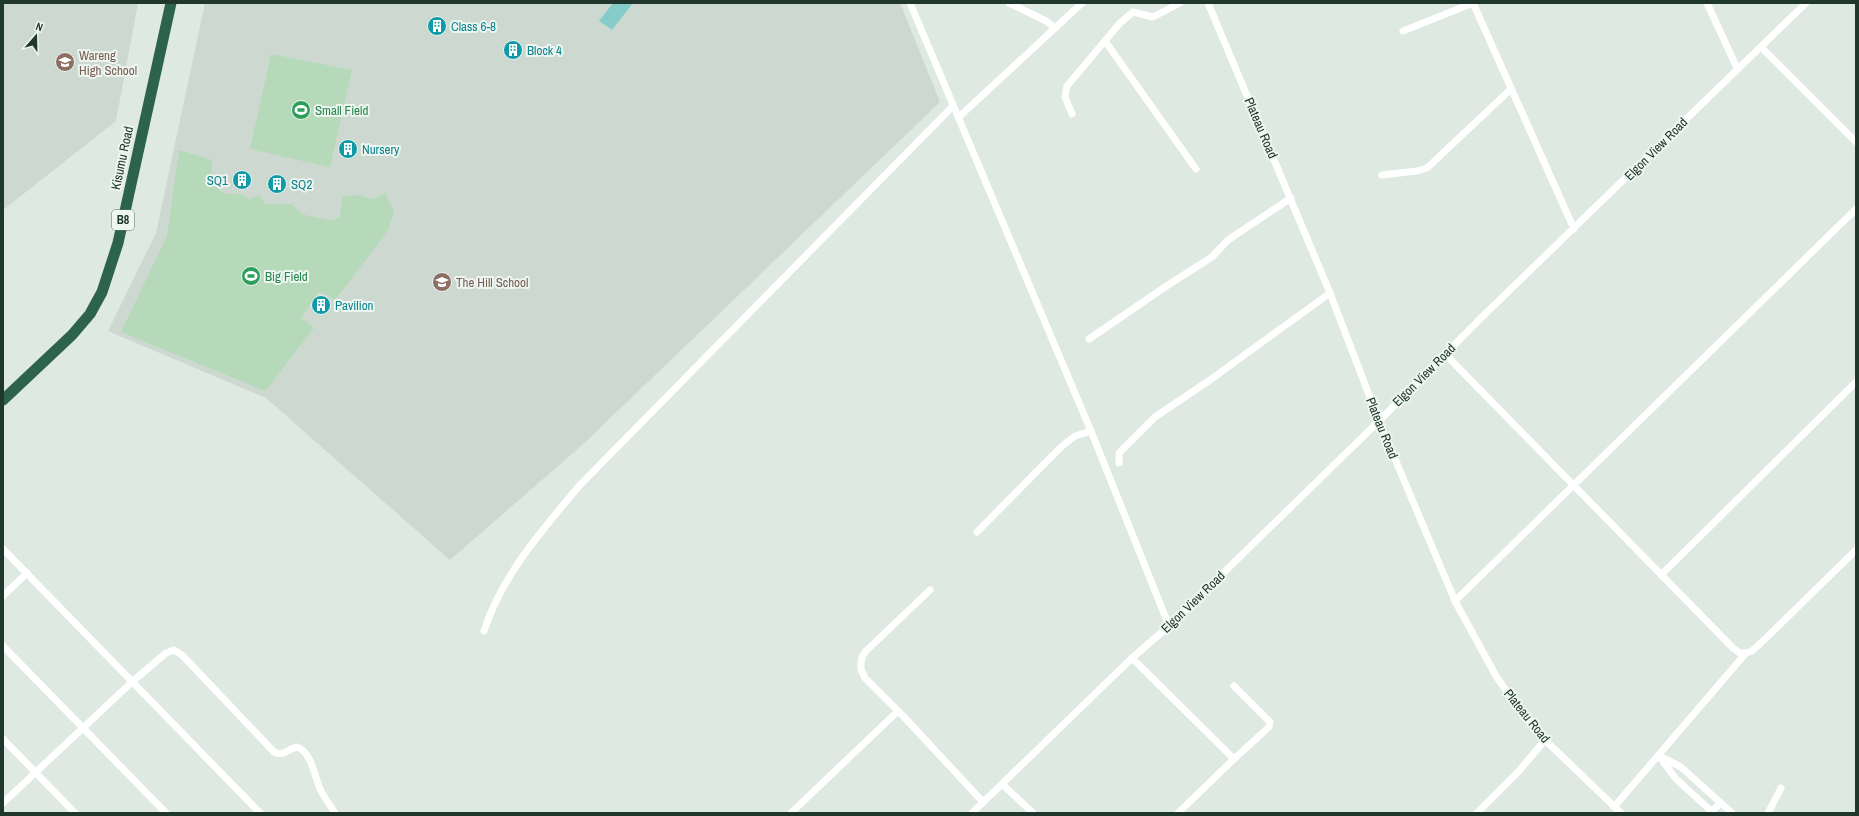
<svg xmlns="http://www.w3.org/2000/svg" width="1859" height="816" viewBox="0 0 1859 816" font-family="'Archivo Narrow',sans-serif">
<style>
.built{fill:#ccd8d0}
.green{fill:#b6dab9}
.water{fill:#86cdca}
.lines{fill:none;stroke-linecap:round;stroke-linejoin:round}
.minor{stroke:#fff;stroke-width:7}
.highway{stroke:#2d624d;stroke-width:11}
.labels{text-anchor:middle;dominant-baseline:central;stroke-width:4;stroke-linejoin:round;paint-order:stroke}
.shield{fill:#edf6f0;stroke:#5e7068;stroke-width:1}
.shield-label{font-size:12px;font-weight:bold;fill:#20372d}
.culture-label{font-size:13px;fill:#0d838f;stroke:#edf6f0;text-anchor:start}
.education-label{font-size:13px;fill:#785e54;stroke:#edf6f0;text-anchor:start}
.leisure-label{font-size:13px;fill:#27864d;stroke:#edf6f0;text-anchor:start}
.street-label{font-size:13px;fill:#20372d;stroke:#edf6f0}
</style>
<rect width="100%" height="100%" fill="#dde9e1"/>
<g class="built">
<path d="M3,3H138L116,121L3,210Z"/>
<path d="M205,3H900L940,102L580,447L450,560L266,398L108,331L156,233Z"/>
</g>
<g class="green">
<path d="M271,54L352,70L330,167L250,149Z"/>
<path d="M179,150L212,160L211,184L225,194H242L249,199L259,195L265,204H292L301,214L332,221L340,217L342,196L357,195L373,199L385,193L394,212L387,232L335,300L319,291L301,318L314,328L265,391L121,332L167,236Z"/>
</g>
<path class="water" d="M613,3H633L612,30L599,21Z"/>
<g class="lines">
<g class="minor">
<path d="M910,3L1091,431L1169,626"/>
<path d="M1009,3L1046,21L1055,28"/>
<path d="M1208,3L1330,293L1379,421L1455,601L1496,676L1521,712L1545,740L1621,813"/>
<path d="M1473,3L1574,229"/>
<path d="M1707,3L1737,68"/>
<path d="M1403,31L1473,3"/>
<path d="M1105,41L1196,169"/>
<path d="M1761,47L1856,142"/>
<path d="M1072,114L1065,97L1067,86L1120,23L1133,12L1153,17L1180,3"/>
<path d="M959,117L1082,3"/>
<path d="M1382,175L1417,171L1427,168L1511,89"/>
<path d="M1089,339L1168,285L1212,257L1228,240L1291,198"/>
<path d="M1445,354L1733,648L1740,653H1746"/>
<path d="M1119,463V453L1155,417L1210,380L1330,293"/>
<path d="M977,532L1061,447L1075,436L1091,431"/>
<path d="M3,549L260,813"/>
<path d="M1661,575L1856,382"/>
<path d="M930,590L866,651L862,657L861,663V669L865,678L905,718L983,802"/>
<path d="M3,596L27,573"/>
<path d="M1455,601L1856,209"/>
<path d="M484,631C502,575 543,529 580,485L953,106"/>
<path d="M3,646L166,813"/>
<path d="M1132,658L1234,759L1178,813"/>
<path d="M3,739L75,813"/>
<path d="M1234,759L1269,727L1270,722L1234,686"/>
<path d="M1003,785L1033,813"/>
<path d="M3,803L133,681L166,653L174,650L182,655L274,752C284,757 287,749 297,747C312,752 315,779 321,791C325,799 331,806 335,813"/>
<path d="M1721,803L1713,810L1709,809L1676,779L1659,756L1681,767L1732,813"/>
<path d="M1614,807L1746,653L1752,651L1764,640L1856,550"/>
<path d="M791,813L898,711"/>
<path d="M972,813L1132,658L1169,626L1379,421L1483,316L1806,3"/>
<path d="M1477,813L1519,771L1545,740"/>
<path d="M1768,813L1781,788"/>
</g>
<path class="highway" d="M3,400L72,335L90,314L102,292L118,243L171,3"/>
</g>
<defs>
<symbol id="building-disc" viewBox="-11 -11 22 22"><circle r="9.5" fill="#0f9aa8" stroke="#edf6f0"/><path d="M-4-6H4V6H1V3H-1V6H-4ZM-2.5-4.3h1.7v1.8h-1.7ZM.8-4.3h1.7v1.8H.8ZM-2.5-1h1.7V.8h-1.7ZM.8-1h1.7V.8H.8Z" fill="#fff"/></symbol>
<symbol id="school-disc" viewBox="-11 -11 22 22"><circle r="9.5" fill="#8d6e63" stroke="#edf6f0"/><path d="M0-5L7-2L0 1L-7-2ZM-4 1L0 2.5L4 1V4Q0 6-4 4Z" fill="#fff"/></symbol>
<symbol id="stadium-disc" viewBox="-11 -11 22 22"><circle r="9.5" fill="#2e9e5b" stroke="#edf6f0"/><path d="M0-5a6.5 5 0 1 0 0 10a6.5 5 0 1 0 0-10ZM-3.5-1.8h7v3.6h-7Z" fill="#fff"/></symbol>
</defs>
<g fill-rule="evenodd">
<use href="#building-disc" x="426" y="15" width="22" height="22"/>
<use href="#building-disc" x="502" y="39" width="22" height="22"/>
<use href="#school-disc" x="54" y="51" width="22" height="22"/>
<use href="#stadium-disc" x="290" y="99" width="22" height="22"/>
<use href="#building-disc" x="337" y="138" width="22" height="22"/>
<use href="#building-disc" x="231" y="169" width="22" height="22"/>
<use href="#building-disc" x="266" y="173" width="22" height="22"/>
<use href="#stadium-disc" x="240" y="265" width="22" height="22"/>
<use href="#school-disc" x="431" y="271" width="22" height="22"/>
<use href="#building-disc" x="310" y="294" width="22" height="22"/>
</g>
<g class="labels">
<rect class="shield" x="112" y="210" width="22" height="20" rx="3"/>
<g class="shield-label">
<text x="123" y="220">B8</text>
</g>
<g class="culture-label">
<text x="451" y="26">Class 6-8</text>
<text x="527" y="50">Block 4</text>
<text x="362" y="149">Nursery</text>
<text x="228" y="180" text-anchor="end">SQ1</text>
<text x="291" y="184">SQ2</text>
<text x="335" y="305">Pavilion</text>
</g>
<g class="education-label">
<text x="79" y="55">Wareng<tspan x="79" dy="15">High School</tspan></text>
<text x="456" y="282">The Hill School</text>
</g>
<g class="leisure-label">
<text x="315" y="110">Small Field</text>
<text x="265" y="276">Big Field</text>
</g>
<g class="street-label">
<text transform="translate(1261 128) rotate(67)">Plateau Road</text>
<text transform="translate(1656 149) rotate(-45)">Elgon View Road</text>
<text transform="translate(122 158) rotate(-78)">Kisumu Road</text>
<text transform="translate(1424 375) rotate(-45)">Elgon View Road</text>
<text transform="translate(1382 428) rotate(68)">Plateau Road</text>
<text transform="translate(1193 602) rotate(-44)">Elgon View Road</text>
<text transform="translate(1527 716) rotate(51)">Plateau Road</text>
</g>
</g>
<rect width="1859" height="816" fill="none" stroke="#20372d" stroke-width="8"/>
<g transform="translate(36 36) rotate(20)" stroke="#edf6f0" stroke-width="3" paint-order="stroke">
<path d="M0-3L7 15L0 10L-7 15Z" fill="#20372d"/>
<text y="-6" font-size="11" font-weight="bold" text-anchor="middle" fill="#20372d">N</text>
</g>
</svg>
